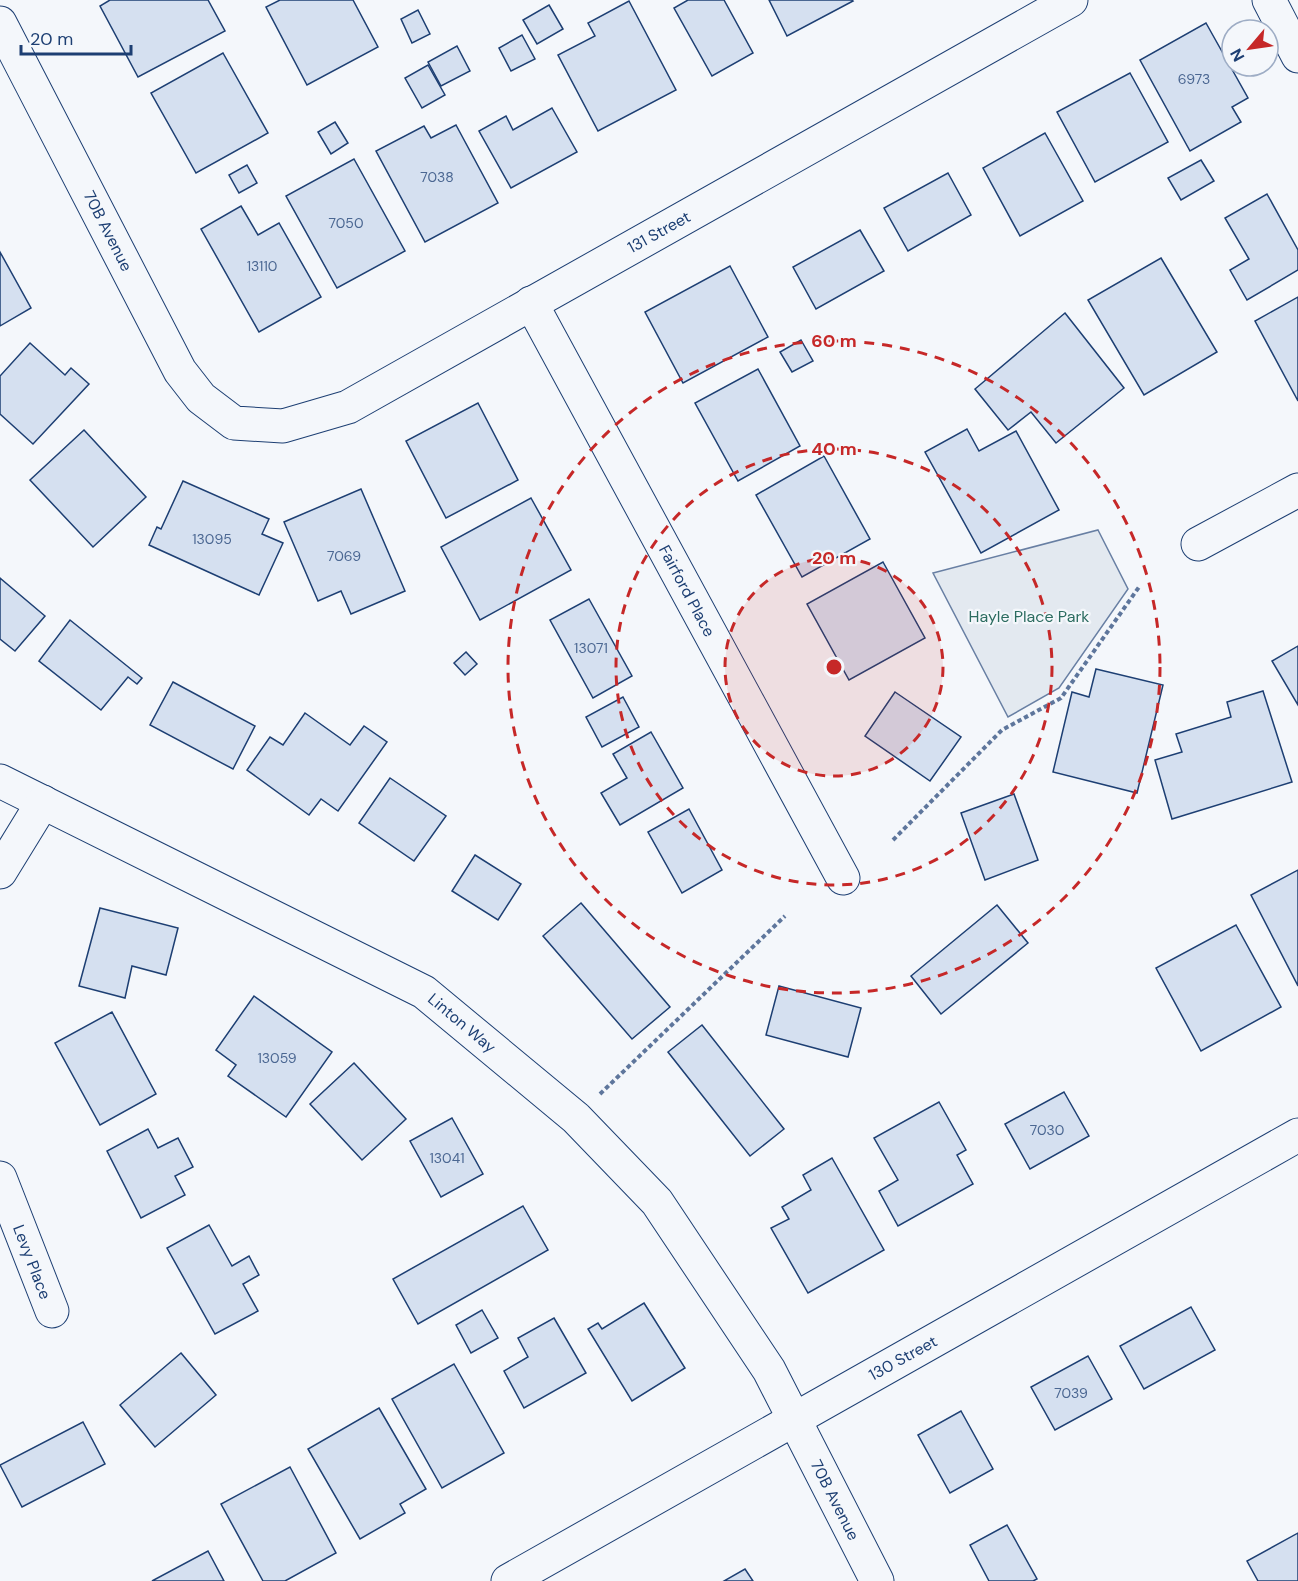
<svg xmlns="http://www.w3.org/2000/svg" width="1298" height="1581" viewBox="0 0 1298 1581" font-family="'DM Sans',sans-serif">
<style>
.green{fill:#e3e9f0;stroke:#687fa3;stroke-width:1.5}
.building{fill:#d5e0f0;stroke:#1d3f73;stroke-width:1.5}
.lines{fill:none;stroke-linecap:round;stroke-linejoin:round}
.minor-casing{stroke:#1d3f73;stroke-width:35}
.tertiary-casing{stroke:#1d3f73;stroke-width:35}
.path{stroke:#5e769c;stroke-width:4;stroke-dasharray:4.5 3;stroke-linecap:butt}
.minor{stroke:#f4f7fb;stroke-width:33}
.tertiary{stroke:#f4f7fb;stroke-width:33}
.ring{fill:none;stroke:#c62828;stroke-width:3;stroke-dasharray:10 8}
.labels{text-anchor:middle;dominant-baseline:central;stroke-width:4.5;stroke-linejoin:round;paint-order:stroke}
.number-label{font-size:14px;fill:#4b6792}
.street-label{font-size:16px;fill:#1d3f73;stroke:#f4f7fb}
.park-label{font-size:16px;fill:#2c6c60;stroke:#f4f7fb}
.centre{fill:#c62828;stroke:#f4f7fb;stroke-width:3}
.ring-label{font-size:18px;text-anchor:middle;font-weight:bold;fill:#c62828;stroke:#f4f7fb;stroke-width:4.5;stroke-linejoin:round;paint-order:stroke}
</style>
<rect width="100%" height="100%" fill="#f4f7fb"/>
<path class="green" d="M1098,530L1128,589L1059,688L1008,717L933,573Z"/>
<g class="building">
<path d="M110,0H208L225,31L138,77L100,6Z"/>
<path d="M280,0H353L378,47L307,85L266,7Z"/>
<path d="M688,0H724L753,53L712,76L674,8Z"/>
<path d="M769,0H852L853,1L787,36Z"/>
<path d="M629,1L676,90L598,131L558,55L595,36L588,23Z"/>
<path d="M549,5L563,29L537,44L523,20Z"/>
<path d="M418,10L430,34L412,43L401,19Z"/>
<path d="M1206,23L1248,98L1232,107L1241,122L1190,151L1140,60Z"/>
<path d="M522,35L535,59L511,71L499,48Z"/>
<path d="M457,46L470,71L441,86L428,62Z"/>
<path d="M223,53L268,133L196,173L151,93Z"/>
<path d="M428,65L445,95L422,108L405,78Z"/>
<path d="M1130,73L1168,142L1095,182L1057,112Z"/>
<path d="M552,108L577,152L511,188L479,131L506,116L513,130Z"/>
<path d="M335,122L348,143L331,154L318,132Z"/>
<path d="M456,125L498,203L425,242L376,151L424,126L431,138Z"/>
<path d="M1045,133L1083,201L1020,236L983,168Z"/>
<path d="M354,159L405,251L337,288L286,196Z"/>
<path d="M1201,160L1214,181L1181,200L1168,178Z"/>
<path d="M247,165L257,183L239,193L229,175Z"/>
<path d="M948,173L971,215L908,251L884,208Z"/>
<path d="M1267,194L1298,250V270L1247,300L1230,270L1249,259L1225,218Z"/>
<path d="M241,206L258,235L279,223L321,297L259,332L201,229Z"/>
<path d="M860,230L884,271L816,309L793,267Z"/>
<path d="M0,252L31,308L0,326Z"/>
<path d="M1161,258L1217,352L1144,395L1088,300Z"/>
<path d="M730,266L768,337L683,383L645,312Z"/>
<path d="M1298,297V401L1255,321Z"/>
<path d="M1065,313L1124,388L1056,443L1031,412L1008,430L975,389Z"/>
<path d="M801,340L813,361L792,372L780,352Z"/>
<path d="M30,343L65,375L71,368L89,384L33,444L0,414V376Z"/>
<path d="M758,369L800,446L738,481L695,403Z"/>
<path d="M478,403L518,480L446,518L406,441Z"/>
<path d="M967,429L979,451L1016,431L1059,510L981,553L925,452Z"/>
<path d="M84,430L146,497L93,547L30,480Z"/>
<path d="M824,456L870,539L802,577L756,495Z"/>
<path d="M183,481L269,519L262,534L283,543L259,595L149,545L157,527L161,529Z"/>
<path d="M361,489L405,591L351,614L341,591L318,601L284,522Z"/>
<path d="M531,498L571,570L480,620L441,547Z"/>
<path d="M883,562L925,638L849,680L807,604Z"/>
<path d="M0,578L45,616L15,651L0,639Z"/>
<path d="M589,599L632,676L593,698L550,620Z"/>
<path d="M70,620L142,678L137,684L128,677L101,710L39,661Z"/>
<path d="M1298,646V705L1272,661Z"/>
<path d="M466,652L477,664L465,675L454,663Z"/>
<path d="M1096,669L1163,685L1137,793L1053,772L1072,692L1089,697Z"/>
<path d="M173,682L255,726L233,769L150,725Z"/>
<path d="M1263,691L1292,782L1172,819L1155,760L1182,752L1176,734L1231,717L1227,702Z"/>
<path d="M895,692L961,737L930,781L865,736Z"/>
<path d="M623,697L639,727L602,747L586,717Z"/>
<path d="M305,713L350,745L364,726L387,742L338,811L321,799L309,815L247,770L270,737L283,745Z"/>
<path d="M651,732L683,788L620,825L601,793L627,778L613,754Z"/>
<path d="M390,778L446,816L414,861L359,823Z"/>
<path d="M1014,794L1038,860L985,880L961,813Z"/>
<path d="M689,809L722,870L682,893L648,832Z"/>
<path d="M475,855L521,884L498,920L452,891Z"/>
<path d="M1298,870V986L1251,895Z"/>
<path d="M581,903L670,1007L632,1039L543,936Z"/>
<path d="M997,905L1028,943L941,1014L911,976Z"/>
<path d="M100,908L178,928L166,975L132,966L125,998L79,986Z"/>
<path d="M1236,925L1281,1007L1201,1051L1156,968Z"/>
<path d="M779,986L861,1008L848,1057L766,1035Z"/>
<path d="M254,996L332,1052L286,1117L228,1076L236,1065L216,1050Z"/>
<path d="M112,1012L156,1094L100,1125L55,1043Z"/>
<path d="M702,1025L784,1129L750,1156L668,1052Z"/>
<path d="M354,1063L406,1119L362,1160L310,1104Z"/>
<path d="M1064,1092L1089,1136L1030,1169L1005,1124Z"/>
<path d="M939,1102L966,1150L957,1155L973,1184L898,1226L879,1191L898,1180L874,1138Z"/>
<path d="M452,1118L483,1174L441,1197L410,1141Z"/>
<path d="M148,1129L158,1148L178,1138L193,1167L175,1176L185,1195L141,1218L107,1151Z"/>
<path d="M832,1158L884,1250L808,1293L771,1228L789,1219L782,1207L811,1190L803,1175Z"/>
<path d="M523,1206L548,1250L418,1324L393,1279Z"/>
<path d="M209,1225L232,1266L249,1256L259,1275L243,1284L258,1311L215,1334L167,1248Z"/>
<path d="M644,1303L685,1368L632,1401L588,1329L598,1323L602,1329Z"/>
<path d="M1191,1307L1215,1350L1144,1389L1120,1346Z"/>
<path d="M482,1310L498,1338L471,1353L456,1325Z"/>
<path d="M554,1318L586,1373L524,1408L504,1371L528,1357L518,1338Z"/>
<path d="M181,1353L216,1395L155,1447L120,1405Z"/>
<path d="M1088,1356L1112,1399L1055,1430L1031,1387Z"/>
<path d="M454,1364L504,1453L442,1488L392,1399Z"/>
<path d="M379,1408L426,1489L400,1504L405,1513L360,1539L308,1449Z"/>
<path d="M961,1411L993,1469L950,1493L918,1435Z"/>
<path d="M83,1422L105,1464L22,1507L0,1465Z"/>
<path d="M290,1467L336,1553L285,1581H263L221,1504Z"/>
<path d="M1007,1525L1037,1579L1033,1581H989L970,1545Z"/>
<path d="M1298,1533V1581H1258L1247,1561Z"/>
<path d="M208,1551L224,1581H152Z"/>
<path d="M745,1569L753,1581H724Z"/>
</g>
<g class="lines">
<defs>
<g id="minor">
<path d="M1269,0L1298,56"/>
<path d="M0,23L180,371L201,398L234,423L283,426L348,407L1071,0"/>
<path d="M531,303L843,878"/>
<path d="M1198,544L1298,490"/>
<path d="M0,781L424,992L576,1118L657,1202L769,1370L877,1581"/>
<path d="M0,872L43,802"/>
<path d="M0,1178L52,1311"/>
</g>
<path id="tertiary" d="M508,1581L1298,1135"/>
</defs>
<use href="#minor" class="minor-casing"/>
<use href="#tertiary" class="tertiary-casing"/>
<g class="path">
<path d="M893,840L1002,730L1061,698L1139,587"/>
<path d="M600,1094L785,916"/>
</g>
<use href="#minor" class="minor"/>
<use href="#tertiary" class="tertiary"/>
</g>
<circle cx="834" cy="667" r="109" fill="#c62828" fill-opacity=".12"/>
<g class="ring">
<circle cx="834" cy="667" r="109"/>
<circle cx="834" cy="667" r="218"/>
<circle cx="834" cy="667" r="326"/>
</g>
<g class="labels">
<g class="number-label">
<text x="1194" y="79">6973</text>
<text x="437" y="177">7038</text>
<text x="346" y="223">7050</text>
<text x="262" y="266">13110</text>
<text x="212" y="539">13095</text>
<text x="344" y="556">7069</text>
<text x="591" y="648">13071</text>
<text x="277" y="1058">13059</text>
<text x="1047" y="1130">7030</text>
<text x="447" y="1158">13041</text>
<text x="1071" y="1393">7039</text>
</g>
<g class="street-label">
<text transform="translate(108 231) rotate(63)">70B Avenue</text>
<text transform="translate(659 232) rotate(-29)">131 Street</text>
<text transform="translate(687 591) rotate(62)">Fairford Place</text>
<text transform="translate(462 1023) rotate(40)">Linton Way</text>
<text transform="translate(32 1262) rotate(69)">Levy Place</text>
<text transform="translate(903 1358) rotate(-29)">130 Street</text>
<text transform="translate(835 1500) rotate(63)">70B Avenue</text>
</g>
<g class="park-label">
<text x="1029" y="616">Hayle Place Park</text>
</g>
</g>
<circle cx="834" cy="667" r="9" class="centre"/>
<g class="ring-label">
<text x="834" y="347">60 m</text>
<text x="834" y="455">40 m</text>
<text x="834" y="564">20 m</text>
</g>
<g transform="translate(1250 48) rotate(241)"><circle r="28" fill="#f4f7fb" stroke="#9eadc5" stroke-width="1.5"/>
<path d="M0-4.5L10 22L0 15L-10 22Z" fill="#c62828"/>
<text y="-9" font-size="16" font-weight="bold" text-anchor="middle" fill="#1d3f73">N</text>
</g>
<path d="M21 45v9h110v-9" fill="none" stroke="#1d3f73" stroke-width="3"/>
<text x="30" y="45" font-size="18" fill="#1d3f73" stroke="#f4f7fb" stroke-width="4.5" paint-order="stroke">20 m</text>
</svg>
